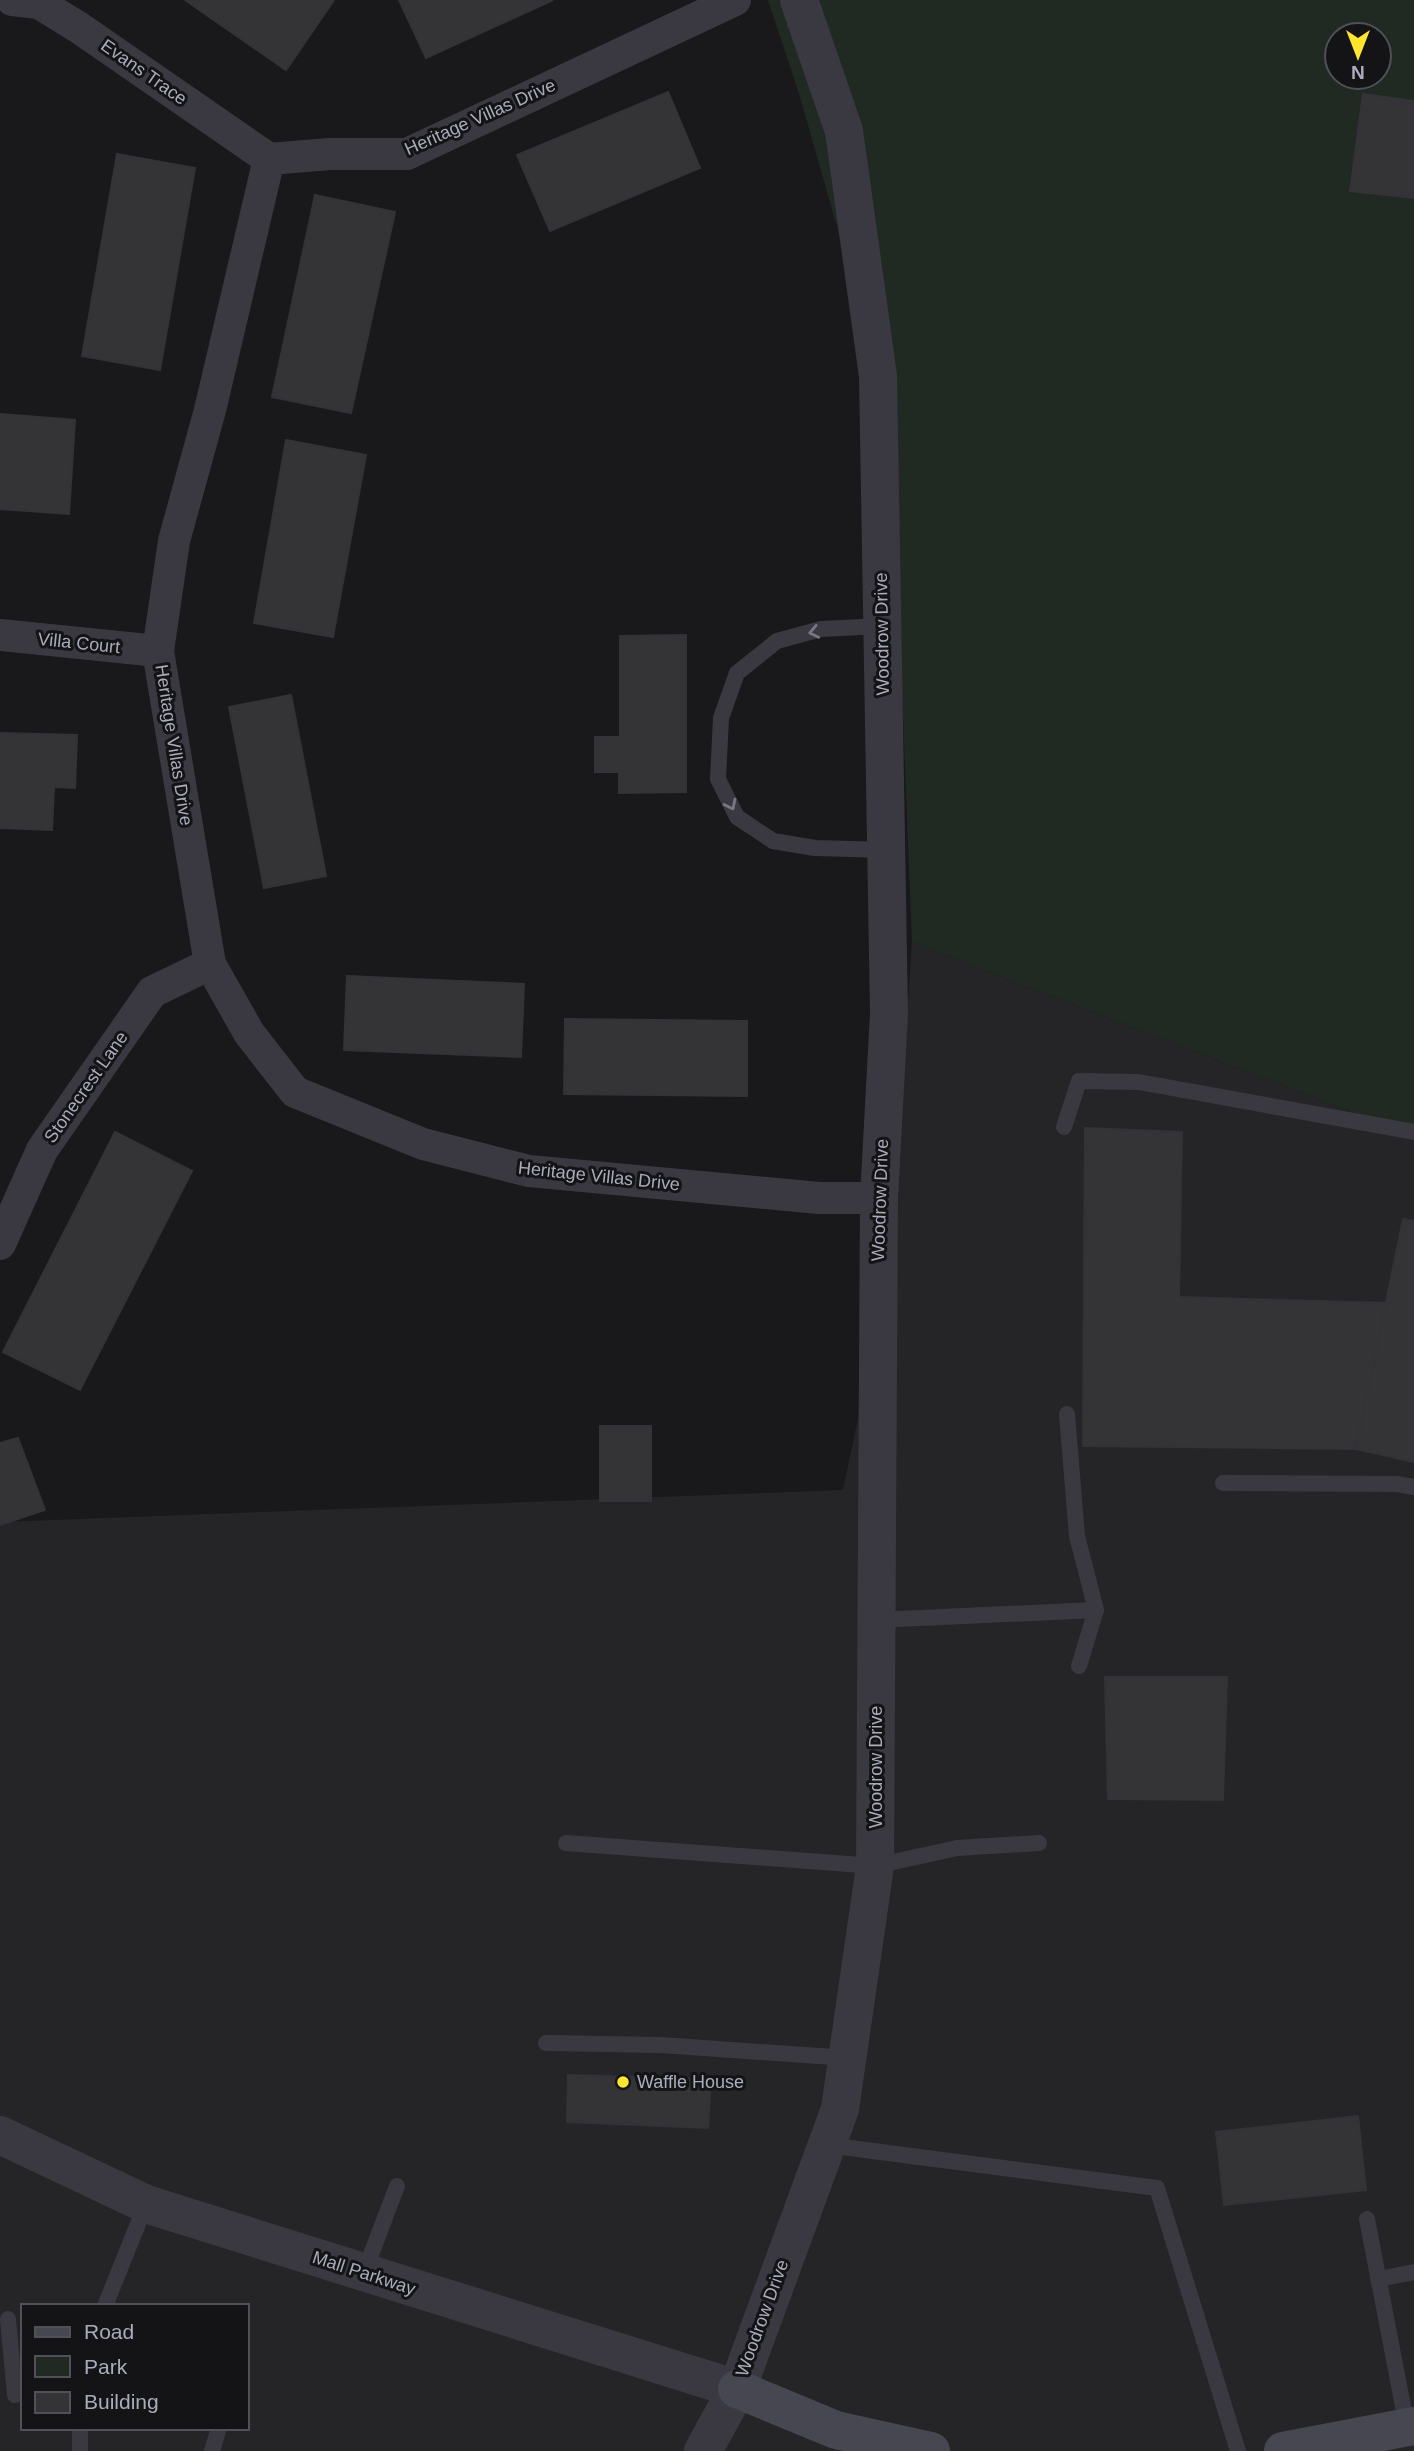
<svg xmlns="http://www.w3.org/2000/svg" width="1414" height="2451" viewBox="0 0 1414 2451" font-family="Helvetica,sans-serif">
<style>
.built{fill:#252528;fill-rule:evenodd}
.green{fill:#202a23;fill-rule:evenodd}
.building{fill:#343437;stroke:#343238;stroke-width:2}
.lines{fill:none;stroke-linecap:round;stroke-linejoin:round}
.service{stroke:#3a3941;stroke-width:16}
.minor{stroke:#3a3941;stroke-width:32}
.tertiary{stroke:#3a3941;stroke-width:38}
.secondary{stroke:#474751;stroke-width:38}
.oneway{stroke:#787885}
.poi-dot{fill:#ffe52d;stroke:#141416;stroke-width:2.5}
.labels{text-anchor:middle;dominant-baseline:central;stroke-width:6;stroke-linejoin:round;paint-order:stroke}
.street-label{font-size:18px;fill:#aaacbc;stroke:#141416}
.poi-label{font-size:18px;fill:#aaacbc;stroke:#141416;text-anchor:start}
</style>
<rect width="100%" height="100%" fill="#19191b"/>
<path class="built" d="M912,942L1414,1136V2451H0V1522L843,1490L891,1260ZM23,2306H247V2428H23Z"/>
<path class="green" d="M768,0H1414V1136L912,942L891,416L800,97ZM1337,35H1379V77H1337Z"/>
<g class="building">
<path d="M185,0H334L286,70Z"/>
<path d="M399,0H553L426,58Z"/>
<path d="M668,92L700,168L550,231L517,155Z"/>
<path d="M1363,94L1414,101V198L1350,191Z"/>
<path d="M117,154L195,168L160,370L82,356Z"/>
<path d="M315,195L395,212L351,413L272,397Z"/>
<path d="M0,414L75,420L69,514L0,509Z"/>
<path d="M286,440L366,455L333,637L254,623Z"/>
<path d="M686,635V792L619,793V772H595V737H620V636Z"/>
<path d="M291,695L326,876L264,888L229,707Z"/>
<path d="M0,733L77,735L75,788L54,787L52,830L0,828Z"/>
<path d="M347,976L524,984L521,1057L344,1050Z"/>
<path d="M565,1019L747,1021V1096L564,1094Z"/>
<path d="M1085,1128L1182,1132L1179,1297L1386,1303L1356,1449L1083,1446Z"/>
<path d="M115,1132L192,1171L80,1390L3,1352Z"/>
<path d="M1403,1219L1414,1221V1462L1356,1449Z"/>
<rect x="600" y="1426" width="51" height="75"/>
<path d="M18,1438L45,1510L0,1525V1443Z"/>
<path d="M1105,1677H1227L1223,1800L1108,1799Z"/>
<path d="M568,2075L711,2079L708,2128L567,2122Z"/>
<path d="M1358,2116L1366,2190L1224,2205L1216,2132Z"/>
</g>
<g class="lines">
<g class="service">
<path d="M882,626L821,629L777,641L737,673L721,718L718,779L737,817L773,841L815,848L886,850"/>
<path d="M1064,1127L1079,1081L1139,1082L1414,1132"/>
<path d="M1223,1483L1397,1484L1414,1487"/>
<path d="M876,1620L1096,1610L1077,1536L1067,1414"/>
<path d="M1079,1666L1096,1610"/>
<path d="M566,1843L875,1866L957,1848L1039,1843"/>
<path d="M546,2043L661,2045L848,2058"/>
<path d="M827,2145L1157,2188L1238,2451"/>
<path d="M1367,2219L1407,2427"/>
<path d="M364,2273L397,2186"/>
<path d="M1378,2279L1414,2272"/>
<path d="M105,2306L146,2204"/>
<path d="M8,2319L15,2395"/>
<path d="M80,2428V2451"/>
<path d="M212,2451L219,2428"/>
</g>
<g class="minor">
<path d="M12,0L39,3L78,27L269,159"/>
<path d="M735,0L407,154H330L269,159L210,410L174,541L158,651L210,964L249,1033L295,1092L423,1144L529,1171L819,1198H879"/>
<path d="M0,635L158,651"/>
<path d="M0,1244L42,1150L152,992L210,964"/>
</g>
<g class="tertiary">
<path d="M0,2135L146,2204L737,2389"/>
<path d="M703,2451L737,2389L840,2109L875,1866L879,1198L889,1013L878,376L844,131L799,0"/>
</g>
<g class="secondary">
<path d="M737,2389L836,2430L931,2451"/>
<path d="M1283,2451L1414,2426"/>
</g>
</g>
<defs><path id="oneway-chevron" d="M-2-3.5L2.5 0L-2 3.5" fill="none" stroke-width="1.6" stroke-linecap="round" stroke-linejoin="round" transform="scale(1.75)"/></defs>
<g class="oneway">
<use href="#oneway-chevron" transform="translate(814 632) rotate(168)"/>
<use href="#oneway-chevron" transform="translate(731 805) rotate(64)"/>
</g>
<circle class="poi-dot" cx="623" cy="2082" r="7"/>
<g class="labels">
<g class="street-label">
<text transform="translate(144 72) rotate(35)">Evans Trace</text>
<text transform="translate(480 117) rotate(-24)">Heritage Villas Drive</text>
<text transform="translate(882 634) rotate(-91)">Woodrow Drive</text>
<text transform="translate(79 643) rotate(6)">Villa Court</text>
<text transform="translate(174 745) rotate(81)">Heritage Villas Drive</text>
<text transform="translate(86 1087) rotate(-55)">Stonecrest Lane</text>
<text transform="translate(599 1176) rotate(6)">Heritage Villas Drive</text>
<text transform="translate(880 1200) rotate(-88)">Woodrow Drive</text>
<text transform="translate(876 1767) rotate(-90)">Woodrow Drive</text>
<text transform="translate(364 2273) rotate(18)">Mall Parkway</text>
<text transform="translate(762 2318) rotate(-70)">Woodrow Drive</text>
</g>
<g class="poi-label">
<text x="637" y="2082">Waffle House</text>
</g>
</g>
<rect x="21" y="2304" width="228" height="126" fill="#141416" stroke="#505158" stroke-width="2"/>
<rect x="35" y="2327" width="35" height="10" fill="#474751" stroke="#505158" stroke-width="2"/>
<text x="84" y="2339" font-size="21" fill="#aaacbc">Road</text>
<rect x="35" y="2356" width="35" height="21" fill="#202a23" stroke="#505158" stroke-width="2"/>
<text x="84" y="2374" font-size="21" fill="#aaacbc">Park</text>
<rect x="35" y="2392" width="35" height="21" fill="#343437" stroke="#505158" stroke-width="2"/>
<text x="84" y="2409" font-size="21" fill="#aaacbc">Building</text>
<g transform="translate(1358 56) rotate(180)"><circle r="33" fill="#141416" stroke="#505158" stroke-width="2"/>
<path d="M0-5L12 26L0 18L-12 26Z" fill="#ffe52d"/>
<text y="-10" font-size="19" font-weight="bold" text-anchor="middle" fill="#aaacbc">N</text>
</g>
</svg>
